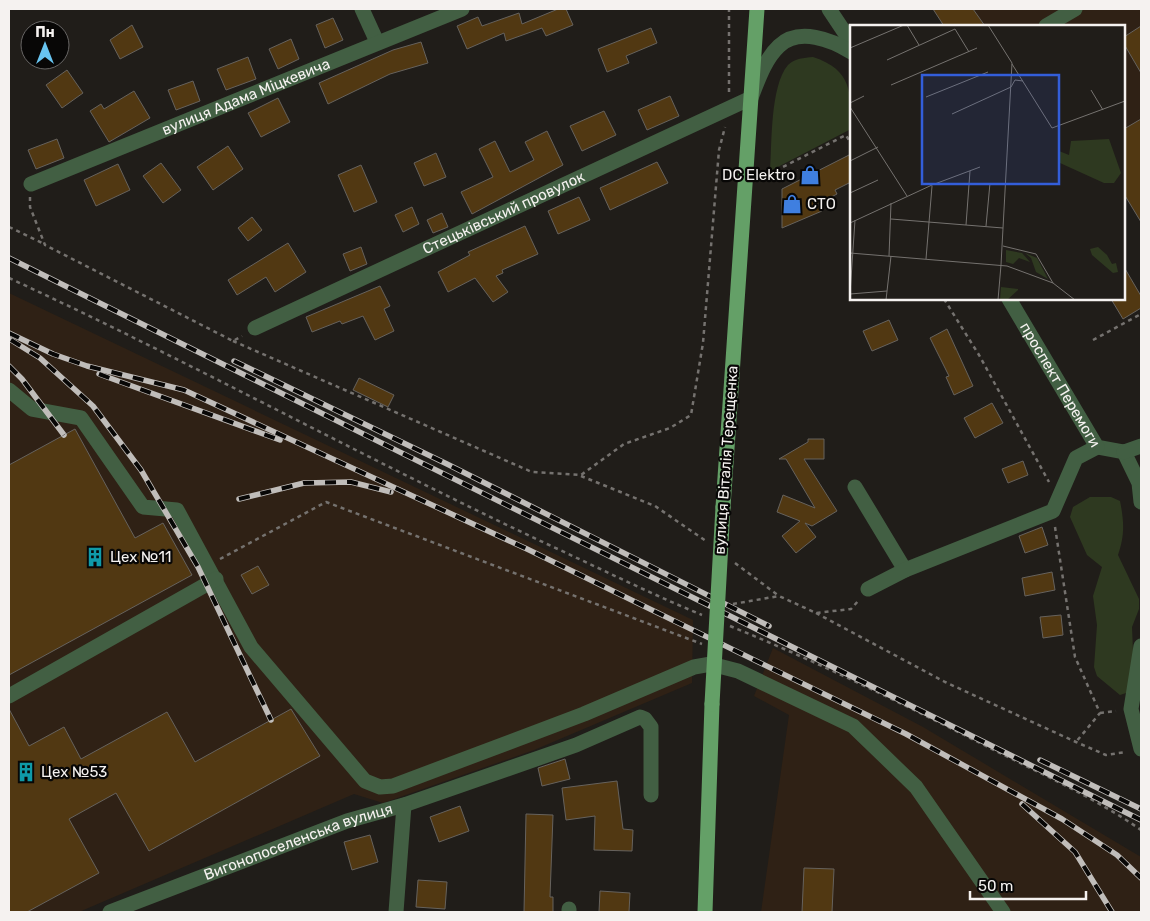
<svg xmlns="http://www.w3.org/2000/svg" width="1150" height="921" viewBox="0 0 1150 921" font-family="Rubik,sans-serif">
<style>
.industrial{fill:#2f2115}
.green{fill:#2e3920}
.building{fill:#513812;stroke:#66625d}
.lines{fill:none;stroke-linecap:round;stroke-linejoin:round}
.path{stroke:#75726f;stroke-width:2.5;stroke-dasharray:4 4;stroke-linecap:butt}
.minor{stroke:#425f43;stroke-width:15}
.major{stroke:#64a067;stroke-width:15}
.rail-casing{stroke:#c0bdba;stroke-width:5.5}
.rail{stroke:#080706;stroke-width:4;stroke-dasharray:11;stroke-linecap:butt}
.major-bridge{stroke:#64a067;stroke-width:15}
.labels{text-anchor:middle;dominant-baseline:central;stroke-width:4.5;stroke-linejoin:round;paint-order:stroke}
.street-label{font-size:15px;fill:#f5f2f0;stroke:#080706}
.poi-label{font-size:15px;fill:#f5f2f0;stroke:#080706;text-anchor:start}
.inset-road{fill:none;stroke:#75726f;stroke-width:1}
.view{fill:#335eda;fill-opacity:0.15;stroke:#335eda;stroke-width:2.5}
.inset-edge{fill:none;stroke:#f5f2f0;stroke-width:2.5}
</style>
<rect width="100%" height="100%" fill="#201d19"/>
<g class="industrial">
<path d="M973,9H1141V209L1135,212L1124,194V26H985Z"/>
<path d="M9,293L693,620L692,683L534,750L383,803L354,794L79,912H9Z"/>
<path d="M773,648L923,727L1141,857V912H761L789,715L754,696Z"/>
</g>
<g class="green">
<path d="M813,57C853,70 851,94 851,129L770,171C772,144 770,86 788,65C795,58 804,58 813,57Z"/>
<path d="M1090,497H1111L1120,501C1124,521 1125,535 1118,555L1139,599V609L1132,627L1134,675L1129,692L1120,695L1097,676L1094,667L1097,625L1093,596L1102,567L1087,555L1070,517L1073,507Z"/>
</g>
<g class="building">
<path d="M558,9H566L573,25L546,36L542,28L506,41L504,33L467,49L457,26L478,17L482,26L519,13L522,24Z"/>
<path d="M933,9H973L985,26H944Z"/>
<path d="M333,18L343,40L325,48L316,25Z"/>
<path d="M132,25L143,47L120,59L110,40Z"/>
<path d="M1141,26V73L1124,44V37Z"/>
<path d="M651,28L657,43L626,56L629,63L607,72L598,49Z"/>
<path d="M291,39L299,59L278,69L269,49Z"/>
<path d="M421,42L428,63L390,74L328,104L319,83L393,50Z"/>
<path d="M248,57L256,79L226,90L217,69Z"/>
<path d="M67,70L83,93L62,108L46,85Z"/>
<path d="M193,81L200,101L176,110L168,90Z"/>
<path d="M134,91L150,118L109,142L90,111L101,104L104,109Z"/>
<path d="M670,96L679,116L647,130L638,110Z"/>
<path d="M278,98L290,122L261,137L248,113Z"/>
<path d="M604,111L616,135L582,151L570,126Z"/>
<path d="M1141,119V222L1124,194V129Z"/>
<path d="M547,131L563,165L472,214L461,192L493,177L479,149L495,141L510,172L534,160L525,142Z"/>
<path d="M57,139L64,158L36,169L28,150Z"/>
<path d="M228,146L243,169L213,190L197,167Z"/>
<path d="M436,153L446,177L424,186L414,163Z"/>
<path d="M851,154V182L835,190L837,194L818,204L822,211L782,228V189Z"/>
<path d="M657,162L668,183L610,210L600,188Z"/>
<path d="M161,163L181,190L163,203L143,176Z"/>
<path d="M118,164L130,190L96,206L84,180Z"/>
<path d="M361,165L377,202L354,212L338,175Z"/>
<path d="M579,197L590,220L558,234L548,211Z"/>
<path d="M412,207L419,224L403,232L395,215Z"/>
<path d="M442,213L448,227L433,233L427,220Z"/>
<path d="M252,217L262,230L248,241L238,228Z"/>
<path d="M525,226L538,254L502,270L503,273L496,276L508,292L493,302L475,278L448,292L438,272L470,255L468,252Z"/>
<path d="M288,243L306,272L275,292L266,277L237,295L228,280Z"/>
<path d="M361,247L367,264L350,271L343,254Z"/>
<path d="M1124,267L1141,296V308L1123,319L1111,299H1124Z"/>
<path d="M380,286L390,306L384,309L394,331L375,340L363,316L342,324L340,321L312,332L306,317Z"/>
<path d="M889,320L898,340L872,351L863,331Z"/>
<path d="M947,329L973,386L954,395L946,377L949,376L930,338Z"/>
<path d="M359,378L394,395L388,407L353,390Z"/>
<path d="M992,403L1003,423L975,438L964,418Z"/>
<path d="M75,429L135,538L163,523L192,575L9,675V465Z"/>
<path d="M808,439H824V459H804L837,511L812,526L805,523L816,537L796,553L782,536L800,521L777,512L783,495L815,508L786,459H779L808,442Z"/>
<path d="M1023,461L1028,475L1008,483L1002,469Z"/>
<path d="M1042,527L1048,545L1025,553L1019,536Z"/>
<path d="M258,566L269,585L252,594L241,575Z"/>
<path d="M1052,572L1055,590L1025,596L1022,578Z"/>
<path d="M1061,615L1063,635L1043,638L1040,617Z"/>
<path d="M9,709L29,746L64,727L81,759L167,712L195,762L291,709L320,756L149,851L116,793L69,819L99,873L27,912H9Z"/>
<path d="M565,759L570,779L542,786L538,768Z"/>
<path d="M617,781L623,829L633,830L632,851L594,850L595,816L566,820L562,788Z"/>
<path d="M460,806L469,831L439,842L430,817Z"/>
<path d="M526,814L553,815L550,897H553V912H524Z"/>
<path d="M370,835L378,862L352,870L344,842Z"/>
<path d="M804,868L834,869L832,912H802Z"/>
<path d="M418,880L447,882L445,909L416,907Z"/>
<path d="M600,891L630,893L629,912H599Z"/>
</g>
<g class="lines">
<g class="path">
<path d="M729,92V9"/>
<path d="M761,175H767L846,135L851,144"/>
<path d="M30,197V207L45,245L233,341L242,336"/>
<path d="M9,227L44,244"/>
<path d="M9,278C191,362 366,459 547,544C599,568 649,593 702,615"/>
<path d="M944,299L979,355L1049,482"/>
<path d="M1093,340L1141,314"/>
<path d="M233,341L532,472L581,475L624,444L670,428L691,415L703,343L719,150L725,127"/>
<path d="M581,476L655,506L706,541"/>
<path d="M1055,527L1075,657L1100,713L1076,742"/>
<path d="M220,559L326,502L702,644"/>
<path d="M735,563L779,596"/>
<path d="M733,604L779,596L816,613L851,609L859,600"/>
<path d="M816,613L945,682L1076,742L1106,755L1126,752"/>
<path d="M730,626C818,662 903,704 988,747C1039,773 1094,797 1141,830"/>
<path d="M1100,713L1116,711"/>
</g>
<g class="minor">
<path d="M362,9L377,42"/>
<path d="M829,9L851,42"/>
<path d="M1046,26L1075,9"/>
<path id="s1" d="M31,184L462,9"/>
<path id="s2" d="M1009,299L1097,447L1124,452"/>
<path id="s3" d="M255,328L751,98C758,80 765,59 779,46C799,27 832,40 851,52"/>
<path d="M9,390L32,409L81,418L143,507L177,510L251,647L365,781L380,787L393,786L584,714L694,667L711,664L738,671L853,726L916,787L1003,912"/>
<path d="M1124,452L1139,483L1141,502"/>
<path d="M1124,452L1141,446"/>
<path d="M855,487L905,570"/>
<path d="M868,589L905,570L1053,511L1076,458L1097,447"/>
<path d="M1141,646L1131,709L1141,749"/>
<path d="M9,696L216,579"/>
<path id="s4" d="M110,912L347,821L404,805L576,745L640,717L645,719L651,727V795"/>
<path d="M396,912L404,805"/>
<path d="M569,912V909"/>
</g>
<g class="major">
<path d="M723,507L757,9"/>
<path d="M705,912L712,704"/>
</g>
<defs>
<g id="rail">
<path d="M9,258L1141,820"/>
<path d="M9,333L53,354L87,366L184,390L527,549L906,734L1062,819L1117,855L1141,878"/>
<path d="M11,340L40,358L93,406L141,470L198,567L271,720"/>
<path d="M234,361L447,464L769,626"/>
<path d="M9,366L22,379L64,435"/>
<path d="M99,374L280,440"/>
<path d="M239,499L304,483L351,482L391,492"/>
<path d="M1040,760L1141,809"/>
<path d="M1022,804L1075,852L1112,912"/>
</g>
</defs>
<use href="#rail" class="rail-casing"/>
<use href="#rail" class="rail"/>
<path class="major-bridge" d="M712,704L723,507"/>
</g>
<defs>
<symbol id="shop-bare" viewBox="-9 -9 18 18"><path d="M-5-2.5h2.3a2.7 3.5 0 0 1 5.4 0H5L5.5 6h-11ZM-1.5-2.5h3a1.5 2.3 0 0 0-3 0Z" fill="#3f7fe0" stroke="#080706" stroke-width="2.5" paint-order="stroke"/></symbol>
<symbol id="building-bare" viewBox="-9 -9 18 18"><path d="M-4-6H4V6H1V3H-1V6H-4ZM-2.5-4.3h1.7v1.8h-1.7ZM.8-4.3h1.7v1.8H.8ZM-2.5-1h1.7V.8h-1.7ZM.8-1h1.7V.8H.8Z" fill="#0f9aa8" stroke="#080706" stroke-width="2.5" paint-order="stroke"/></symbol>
</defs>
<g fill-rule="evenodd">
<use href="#shop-bare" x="796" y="161" width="28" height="28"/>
<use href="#shop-bare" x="778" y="190" width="28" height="28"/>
<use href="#building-bare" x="81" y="543" width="28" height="28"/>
<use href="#building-bare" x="12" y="758" width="28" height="28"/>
</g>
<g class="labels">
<g class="street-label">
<text stroke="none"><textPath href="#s1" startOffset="232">вулиця Адама Міцкевича</textPath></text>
<text stroke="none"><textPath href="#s3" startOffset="274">Стецьківський провулок</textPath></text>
<text stroke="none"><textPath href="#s2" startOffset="100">проспект Перемоги</textPath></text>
<text transform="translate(726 460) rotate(-86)">вулиця Віталія Терещенка</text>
<text stroke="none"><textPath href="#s4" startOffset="201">Вигонопоселенська вулиця</textPath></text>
</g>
<g class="poi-label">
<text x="795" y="175" text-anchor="end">DC Elektro</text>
<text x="807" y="204">СТО</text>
<text x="110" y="557">Цех №11</text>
<text x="41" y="772">Цех №53</text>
</g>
</g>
<g transform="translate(850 25)">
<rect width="275" height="275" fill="#201d19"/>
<path d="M259,114L271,148L264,158H254L210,138L209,126L219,130L221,116ZM248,222L257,230L262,239L266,238L268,247L263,248L242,230L240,224ZM156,225L172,228L180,237L169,233L163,239L156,237ZM175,228L187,233L198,254L186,247L181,233ZM151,262L168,264V265L157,275H150Z" fill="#2e3920"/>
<path class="inset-road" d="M57,0L69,20M138,0L162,38L151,240M0,23L54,0M37,35L105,4L119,27M162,39L202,103L275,76M41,60L127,23M241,65L253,85M76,72L138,47M0,78L14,71M0,82L57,171M102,89L161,62L165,55L173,56M0,136L28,122M0,168L28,155M41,194L153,203M0,198L82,160L130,142M116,200L120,146M136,201L140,158M153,221L186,229L203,258M0,228L157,241L203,258L225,275M39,231L41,178M76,234L82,161M0,269L5,195M0,269L37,266M36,275L41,231M148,275L151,240"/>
<path class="view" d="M72,50H209V159H72Z"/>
<rect width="275" height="275" class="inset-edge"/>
</g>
<rect width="1150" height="921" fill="none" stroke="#f5f2f0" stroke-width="20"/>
<g transform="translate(45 45)"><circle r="24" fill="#080706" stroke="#676564"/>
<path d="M0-4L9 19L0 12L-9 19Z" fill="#68c4f0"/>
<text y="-8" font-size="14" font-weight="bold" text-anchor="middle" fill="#f5f2f0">Пн</text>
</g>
<path d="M970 891v8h116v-8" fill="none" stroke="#f5f2f0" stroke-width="2.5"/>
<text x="978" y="891" font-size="15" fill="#f5f2f0" stroke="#080706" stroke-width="4" paint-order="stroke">50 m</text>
</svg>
